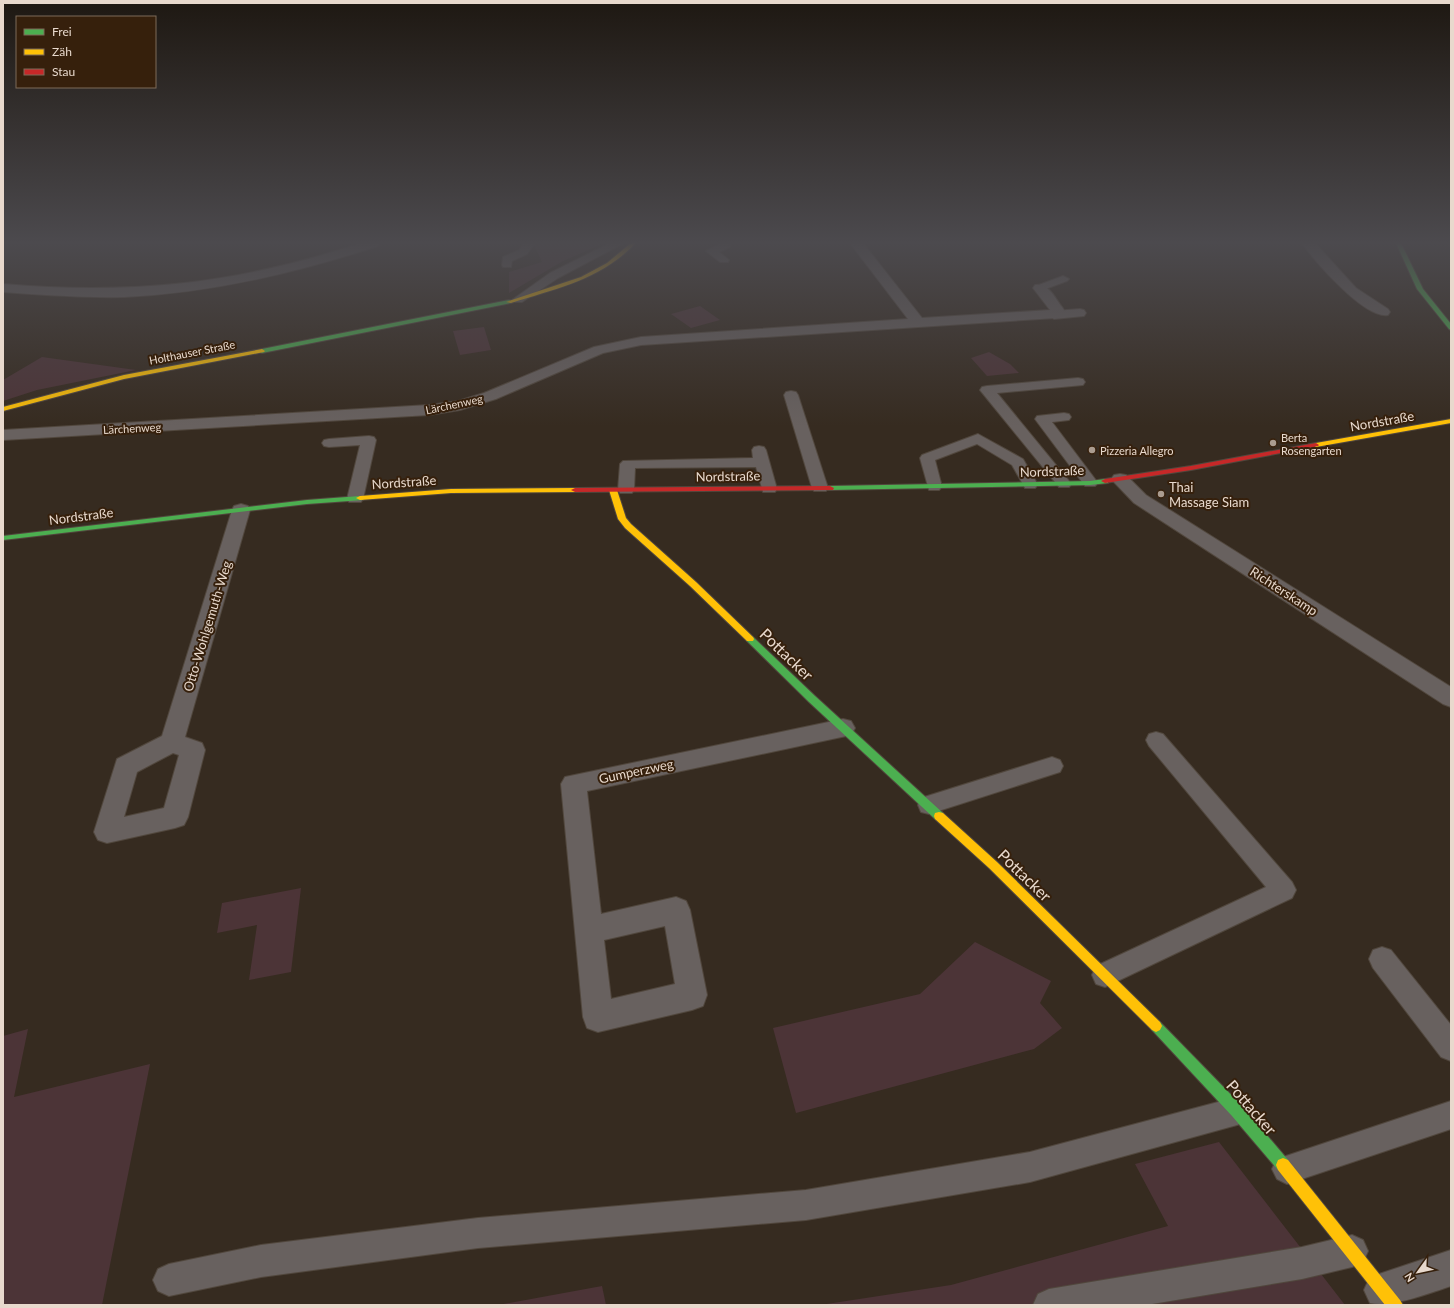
<svg xmlns="http://www.w3.org/2000/svg" width="1454" height="1308" viewBox="0 0 1454 1308" font-family="Lato,sans-serif">
<style>
.green{fill:#4c3437}
.lines{fill:none;stroke-linecap:round;stroke-linejoin:round}
.lane-casing{stroke:#51473d;stroke-width:2}
.street-casing{stroke:#51473d;stroke-width:2}
.fast-casing{stroke:#51473d;stroke-width:2}
.slow-casing{stroke:#51473d;stroke-width:2}
.jam-casing{stroke:#51473d;stroke-width:2}
.lane{fill:#68615f;fill-rule:evenodd}
.street{fill:#68615f;fill-rule:evenodd}
.fast{fill:#4caf50;fill-rule:evenodd}
.slow{fill:#ffc107;fill-rule:evenodd}
.jam{fill:#c62828;fill-rule:evenodd}
.poi-dot{fill:#aa9c90;stroke:#36200c;stroke-width:1.5}
.labels{text-anchor:middle;dominant-baseline:central;stroke-width:4;stroke-linejoin:round;paint-order:stroke}
.far-street-label{font-size:11px;fill:#e8d9cd;stroke:#36200c}
.far-poi-label{font-size:11px;fill:#e8d9cd;stroke:#36200c;text-anchor:start}
.street-label{font-size:13px;fill:#e8d9cd;stroke:#36200c}
.poi-label{font-size:13px;fill:#e8d9cd;stroke:#36200c;text-anchor:start}
.near-street-label{font-size:16px;fill:#e8d9cd;stroke:#36200c}
</style>
<rect width="100%" height="100%" fill="#362b20"/>
<g class="green">
<path d="M536,243H604L563,261L509,293V272L542,262L535,247Z"/>
<path d="M700,306L720,320L691,328L671,314Z"/>
<path d="M484,327L491,350L460,355L453,331Z"/>
<path d="M989,352L1010,364L1019,373L987,376L971,358Z"/>
<path d="M42,357L136,370L37,390L3,401V380Z"/>
<path d="M301,888L291,972L249,980L257,925L217,933L222,903Z"/>
<path d="M975,942L1051,981L1040,1003L1062,1028L1034,1049L796,1113L773,1028L920,994Z"/>
<path d="M28,1029L14,1097L150,1064L102,1305H3V1036Z"/>
<path d="M1219,1142L1345,1305H820L951,1285L1168,1226L1135,1164Z"/>
<path d="M602,1286L606,1305H498Z"/>
</g>
<g class="lines">
<defs>
<g id="lane">
<path d="M524,243H535L527,254L512,261L511,267H503L502,265L503,257L519,250Z"/>
<path d="M610,243H624L558,278L522,302H514L512,300L550,273Z"/>
<path d="M721,243H731L730,247L719,252L729,260L728,262H720L706,251Z"/>
<path d="M1063,276L1069,279L1067,281L1040,291L1034,288L1036,286Z"/>
<path d="M1080,309L1084,310L1086,313L1084,316L1054,319L1048,315L1054,311Z"/>
<path d="M1078,378L1083,379L1085,382L1083,385L997,393L1069,481L1072,484L1069,487H1059L980,390L982,387L987,386Z"/>
<path d="M791,391L796,392L798,395L828,488L826,491H814L812,488L784,395L786,392Z"/>
<path d="M1064,413L1069,414L1071,417L1069,420L1052,422L1098,483L1095,486H1085L1035,419L1037,416Z"/>
<path d="M978,434L1023,459L1038,485L1035,488H1025L1012,465L977,444L935,460L942,487L939,490H929L920,458L922,455Z"/>
<path d="M369,436L374,437L376,440L363,499L361,502H349L347,499L360,445L329,447L324,446L322,443L324,440L329,439Z"/>
<path d="M759,446L764,447L766,450L777,489L775,492H763L756,467L635,468L634,490L632,493H620L618,490L620,464L623,461L753,458L752,450L754,447Z"/>
<path d="M1156,732L1163,734L1292,882L1296,890L1292,898L1105,987L1096,984L1092,975L1096,966L1266,887L1149,746L1146,740L1149,734Z"/>
<path d="M1052,757L1060,760L1063,766L1060,772L929,814L921,812L918,805L921,798Z"/>
<path d="M1382,947L1391,950L1451,1025V1061L1441,1057L1373,968L1369,959L1373,950Z"/>
<path d="M1237,1097L1247,1101L1251,1111L1247,1121L1237,1125L1030,1182L806,1220L478,1248L261,1277L169,1296L158,1291L153,1280L158,1269L169,1264L261,1245L478,1218L806,1190L1030,1152Z"/>
<path d="M1451,1101V1129L1287,1184L1277,1179L1272,1169L1277,1159Z"/>
<path d="M1352,1235L1363,1240L1368,1251L1363,1262L1352,1267L1302,1279L1146,1305H1033L1038,1294L1049,1289L1302,1247Z"/>
</g>
<g id="street">
<path d="M361,243H380L378,246C296,273 211,293 124,297C84,298 43,295 3,292V284C133,295 237,284 361,243Z"/>
<path d="M850,243H863L922,318L1050,310L1033,288L1035,285C1048,282 1055,298 1062,307L1064,310L1061,317L1056,318L641,345L603,353L496,399L460,410L429,415L3,440V430L429,405L458,401L484,393L594,347L641,337L908,319Z"/>
<path d="M1302,243H1315L1356,288L1388,309L1390,312L1388,315C1366,320 1314,261 1302,243Z"/>
<path d="M1120,474L1126,475L1146,495L1451,687V707L1443,704L1134,503L1111,479L1114,475Z"/>
<path d="M241,504L248,506L250,510L185,737L202,743L205,750L188,817L184,825L175,828L107,843L98,840L94,832L117,759L162,736L232,510L234,506ZM173,753L179,755L164,808L124,817L137,772Z"/>
<path d="M843,719L851,721L855,728L851,735L587,791L601,914L676,897L686,901L690,910L707,995L703,1006L692,1010L598,1032L587,1028L583,1017L561,784L565,777ZM665,926L675,984L611,999L604,940Z"/>
<path d="M1451,1250V1286C1430,1293 1391,1308 1370,1303L1364,1290L1370,1277Z"/>
</g>
<g id="fast">
<path d="M1396,243H1401L1423,289L1451,324V330L1449,329L1417,289Z"/>
<path d="M509,300L511,301V303L262,353L259,351L262,349Z"/>
<path d="M1105,479H1108V483L1090,485L830,490L826,488L830,486L1090,481Z"/>
<path d="M360,496L364,498L363,500L307,504L3,540V536L307,500Z"/>
<path d="M750,636L753,637L815,696L943,813L944,816L943,819L939,820L935,819L809,702L747,641L746,639Z"/>
<path d="M1156,1020L1160,1022L1242,1106L1288,1160L1290,1165L1288,1170L1283,1172L1278,1170L1232,1116L1152,1030L1150,1026L1152,1022Z"/>
</g>
<g id="slow">
<path d="M631,243H636C600,280 558,288 511,303L506,302L581,277L607,263Z"/>
<path d="M262,349L265,351L264,352L124,379L3,411V407L124,375Z"/>
<path d="M1451,419V423L1316,447L1313,445L1316,443Z"/>
<path d="M575,488L579,490L578,492L451,493L360,500L356,498L360,496L451,489Z"/>
<path d="M610,488H613L617,490L626,518L631,524L696,582L753,637L754,639L753,641H747L690,586L625,528L618,519L609,490Z"/>
<path d="M939,812L943,813L997,862L1160,1022L1162,1026L1160,1030L1156,1032L1152,1030L989,868L935,819L934,816L935,813Z"/>
<path d="M1283,1158L1288,1160L1400,1300L1403,1305H1385L1278,1170L1276,1165L1278,1160Z"/>
</g>
<g id="jam">
<path d="M1316,443L1319,445L1318,446L1191,470L1105,483L1101,481L1105,479L1191,466Z"/>
<path d="M830,486L834,488L833,490L575,492L571,490L575,488Z"/>
</g>
</defs>
<use href="#lane" class="lane-casing"/>
<use href="#street" class="street-casing"/>
<use href="#fast" class="fast-casing"/>
<use href="#slow" class="slow-casing"/>
<use href="#jam" class="jam-casing"/>
<use href="#lane" class="lane"/>
<use href="#street" class="street"/>
<use href="#fast" class="fast"/>
<use href="#slow" class="slow"/>
<use href="#jam" class="jam"/>
</g>
<linearGradient id="sky" x2="0" y2="1"><stop stop-color="#1e1812"/><stop offset="0.57" stop-color="#4c4a4e"/><stop offset="1" stop-color="#4c4a4e" stop-opacity="0"/></linearGradient>
<rect width="1454" height="426" fill="url(#sky)"/>
<g class="poi-dot">
<circle cx="1273" cy="443" r="4"/>
<circle cx="1092" cy="450" r="4"/>
<circle cx="1161" cy="494" r="4"/>
</g>
<g class="labels">
<g class="far-street-label">
<text transform="translate(192 352) rotate(-11)">Holthauser Straße</text>
<text transform="translate(454 404) rotate(-12)">Lärchenweg</text>
<text transform="translate(132 428) rotate(-3)">Lärchenweg</text>
</g>
<g class="far-poi-label">
<text x="1281" y="437">Berta<tspan x="1281" dy="13">Rosengarten</tspan></text>
<text x="1100" y="450">Pizzeria Allegro</text>
</g>
<g class="street-label">
<text transform="translate(1382 421) rotate(-10)">Nordstraße</text>
<text transform="translate(1052 471) rotate(-2)">Nordstraße</text>
<text transform="translate(728 476) rotate(-1)">Nordstraße</text>
<text transform="translate(404 482) rotate(-4)">Nordstraße</text>
<text transform="translate(81 516) rotate(-7)">Nordstraße</text>
<text transform="translate(1284 591) rotate(33)">Richterskamp</text>
<text transform="translate(207 626) rotate(-73)">Otto-Wohlgemuth-Weg</text>
<text transform="translate(636 771) rotate(-12)">Gumperzweg</text>
</g>
<g class="poi-label">
<text x="1169" y="487">Thai<tspan x="1169" dy="15">Massage Siam</tspan></text>
</g>
<g class="near-street-label">
<text transform="translate(787 654) rotate(44)">Pottacker</text>
<text transform="translate(1025 875) rotate(44)">Pottacker</text>
<text transform="translate(1252 1107) rotate(49)">Pottacker</text>
</g>
</g>
<rect width="1454" height="1308" fill="none" stroke="#e8d9cd" stroke-width="8"/>
<rect x="16" y="16" width="140" height="72" fill="#36200c" stroke="#7d6a59"/>
<rect x="24" y="29" width="20" height="6" fill="#4caf50" stroke="#7d6a59"/>
<text x="52" y="36" font-size="12" fill="#e8d9cd">Frei</text>
<rect x="24" y="49" width="20" height="6" fill="#ffc107" stroke="#7d6a59"/>
<text x="52" y="56" font-size="12" fill="#e8d9cd">Zäh</text>
<rect x="24" y="69" width="20" height="6" fill="#c62828" stroke="#7d6a59"/>
<text x="52" y="76" font-size="12" fill="#e8d9cd">Stau</text>
<g transform="translate(1418 1272) rotate(237)" stroke="#36200c" stroke-width="3" paint-order="stroke">
<path d="M0-3L7 15L0 10L-7 15Z" fill="#e8d9cd"/>
<text y="-6" font-size="11" font-weight="bold" text-anchor="middle" fill="#e8d9cd">N</text>
</g>
</svg>
